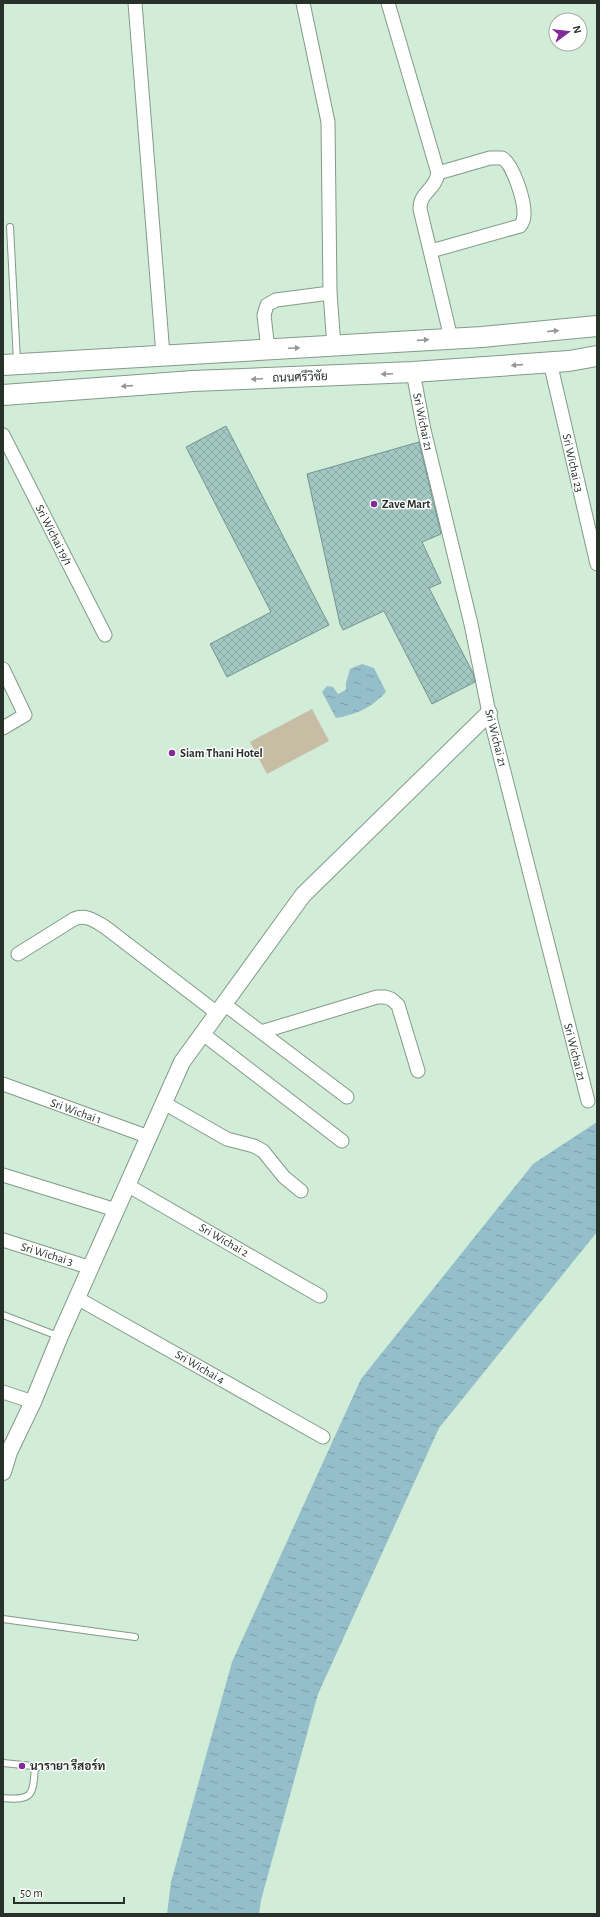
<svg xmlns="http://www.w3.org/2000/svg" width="600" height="1917" viewBox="0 0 600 1917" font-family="'Alegreya Sans',Sarabun,sans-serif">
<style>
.green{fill:#c7bda5}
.water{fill:url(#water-ripples)}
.building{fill:url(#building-cross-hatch);stroke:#739591}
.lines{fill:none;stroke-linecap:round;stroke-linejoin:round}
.service-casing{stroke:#829b89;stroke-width:8}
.minor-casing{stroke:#829b89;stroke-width:15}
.tertiary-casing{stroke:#829b89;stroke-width:18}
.primary-casing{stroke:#829b89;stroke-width:22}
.service{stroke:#fff;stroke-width:6}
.minor{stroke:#fff;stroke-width:13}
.tertiary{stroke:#fff;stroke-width:16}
.primary{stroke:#fff;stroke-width:20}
.oneway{fill:#939894}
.poi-dot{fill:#822b99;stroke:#fff;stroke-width:1.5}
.labels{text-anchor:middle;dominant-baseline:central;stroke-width:3;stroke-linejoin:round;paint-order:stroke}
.street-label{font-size:12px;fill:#273129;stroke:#fff}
.poi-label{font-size:12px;font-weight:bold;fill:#273129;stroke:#fff;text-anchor:start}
</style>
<defs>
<pattern id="water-ripples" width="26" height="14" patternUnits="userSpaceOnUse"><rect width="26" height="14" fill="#95becb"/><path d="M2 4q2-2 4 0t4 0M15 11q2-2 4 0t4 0" fill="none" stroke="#7a9ba5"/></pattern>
<pattern id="building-cross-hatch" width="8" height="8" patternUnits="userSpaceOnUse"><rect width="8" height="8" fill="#a3c7c2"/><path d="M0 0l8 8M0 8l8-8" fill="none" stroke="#8caba7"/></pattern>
</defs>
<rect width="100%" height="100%" fill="#d1ecd7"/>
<path class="green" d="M312,709L329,741L267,774L250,742Z"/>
<g class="water">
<path d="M362,664L374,668L386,692C371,708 357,714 336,718L322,692L327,686L333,687L338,694L346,690V683L350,669Z"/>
<path d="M597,1122V1232L439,1428L318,1694L261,1900L259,1914H167L171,1882L232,1662L361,1379L533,1164Z"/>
</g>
<g class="building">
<path d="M226,426L329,625L227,677L210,644L271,612L186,447Z"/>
<path d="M419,442L441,534L422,542L441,583L429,588L473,673L475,682L432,704L384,611L343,630L340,624L307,474Z"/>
</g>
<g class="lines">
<defs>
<g id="service">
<path d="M10,227L17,361"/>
<path d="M3,1315L58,1336"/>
<path d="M3,1619L135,1637"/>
<path d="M3,1763L43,1767"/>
<path d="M3,1798C34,1801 33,1794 35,1766"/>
</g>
<g id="minor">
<path d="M135,3L163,355"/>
<path d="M303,3L328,122L330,293L334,346"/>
<path d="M388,3L438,173C435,191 420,191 420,209L451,338"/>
<path d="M431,251L520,226C523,222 524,220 524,215C525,202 513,163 502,158H490L438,173"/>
<path d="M268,350L264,315L267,305L276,300L330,293"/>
<path d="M550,362L597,564"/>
<path d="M413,372L424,430L471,624L489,713L588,1101"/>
<path d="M3,435L105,635"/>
<path d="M3,669L25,715L3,728"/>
<path d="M18,954L74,919C86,914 95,921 105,927L217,1013"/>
<path d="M224,1004L347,1097"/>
<path d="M261,1032L377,997H385L391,999L398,1005L418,1071"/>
<path d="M203,1034L342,1141"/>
<path d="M3,1084L149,1137"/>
<path d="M164,1103L227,1139L254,1146L263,1151L284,1177L301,1191"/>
<path d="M3,1175L116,1210"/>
<path d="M127,1185L320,1296"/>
<path d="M3,1240L91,1268"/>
<path d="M77,1298L323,1437"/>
<path d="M3,1392L33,1402"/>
</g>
<path id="tertiary" d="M3,1472L9,1452L33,1402L60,1336L182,1062L303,895L489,713"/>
<g id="primary">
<path d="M3,365L482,337L597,326"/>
<path d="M3,395L193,381L413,372L569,361L597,356"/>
</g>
</defs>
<use href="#service" class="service-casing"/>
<use href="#minor" class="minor-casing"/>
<use href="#tertiary" class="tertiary-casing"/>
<use href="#primary" class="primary-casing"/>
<use href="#service" class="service"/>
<use href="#minor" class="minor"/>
<use href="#tertiary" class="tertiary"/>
<use href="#primary" class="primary"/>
</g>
<defs><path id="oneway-solid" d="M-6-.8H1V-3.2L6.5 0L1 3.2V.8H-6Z"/></defs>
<g class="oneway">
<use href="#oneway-solid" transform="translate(553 331) rotate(-5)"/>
<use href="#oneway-solid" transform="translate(423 340) rotate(-4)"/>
<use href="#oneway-solid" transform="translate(294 348) rotate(-3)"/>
<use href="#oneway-solid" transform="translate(517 365) rotate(176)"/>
<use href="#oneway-solid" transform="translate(387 374) rotate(178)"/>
<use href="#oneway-solid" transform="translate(257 379) rotate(178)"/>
<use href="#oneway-solid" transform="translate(127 386) rotate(176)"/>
</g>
<g class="poi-dot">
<circle cx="374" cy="504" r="4"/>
<circle cx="172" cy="753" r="4"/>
<circle cx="22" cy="1766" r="4"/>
</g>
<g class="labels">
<g class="street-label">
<text transform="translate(300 377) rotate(-2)">ถนนศรีวิชัย</text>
<text transform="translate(423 422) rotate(78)">Sri Wichai 21</text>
<text transform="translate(573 463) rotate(77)">Sri Wichai 23</text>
<text transform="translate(54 535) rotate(63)">Sri Wichai 19/1</text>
<text transform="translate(496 738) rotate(76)">Sri Wichai 21</text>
<text transform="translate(575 1052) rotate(76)">Sri Wichai 21</text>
<text transform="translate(76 1111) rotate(20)">Sri Wichai 1</text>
<text transform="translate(224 1240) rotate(30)">Sri Wichai 2</text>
<text transform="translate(47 1254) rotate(17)">Sri Wichai 3</text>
<text transform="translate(200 1367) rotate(30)">Sri Wichai 4</text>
</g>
<g class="poi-label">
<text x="382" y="504">Zave Mart</text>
<text x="180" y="753">Siam Thani Hotel</text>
<text x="30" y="1766">นารายา รีสอร์ท</text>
</g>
</g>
<rect width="600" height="1917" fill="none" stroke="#273129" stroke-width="8"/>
<g transform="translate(568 32) rotate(75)"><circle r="19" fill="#ffffff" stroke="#a9ada9"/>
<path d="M0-3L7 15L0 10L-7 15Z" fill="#822b99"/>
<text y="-6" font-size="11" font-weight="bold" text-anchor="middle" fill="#273129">N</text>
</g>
<path d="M14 1897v6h110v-6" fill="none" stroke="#273129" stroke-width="2"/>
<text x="20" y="1897" font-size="12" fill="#273129" stroke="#ffffff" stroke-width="3" paint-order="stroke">50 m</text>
</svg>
